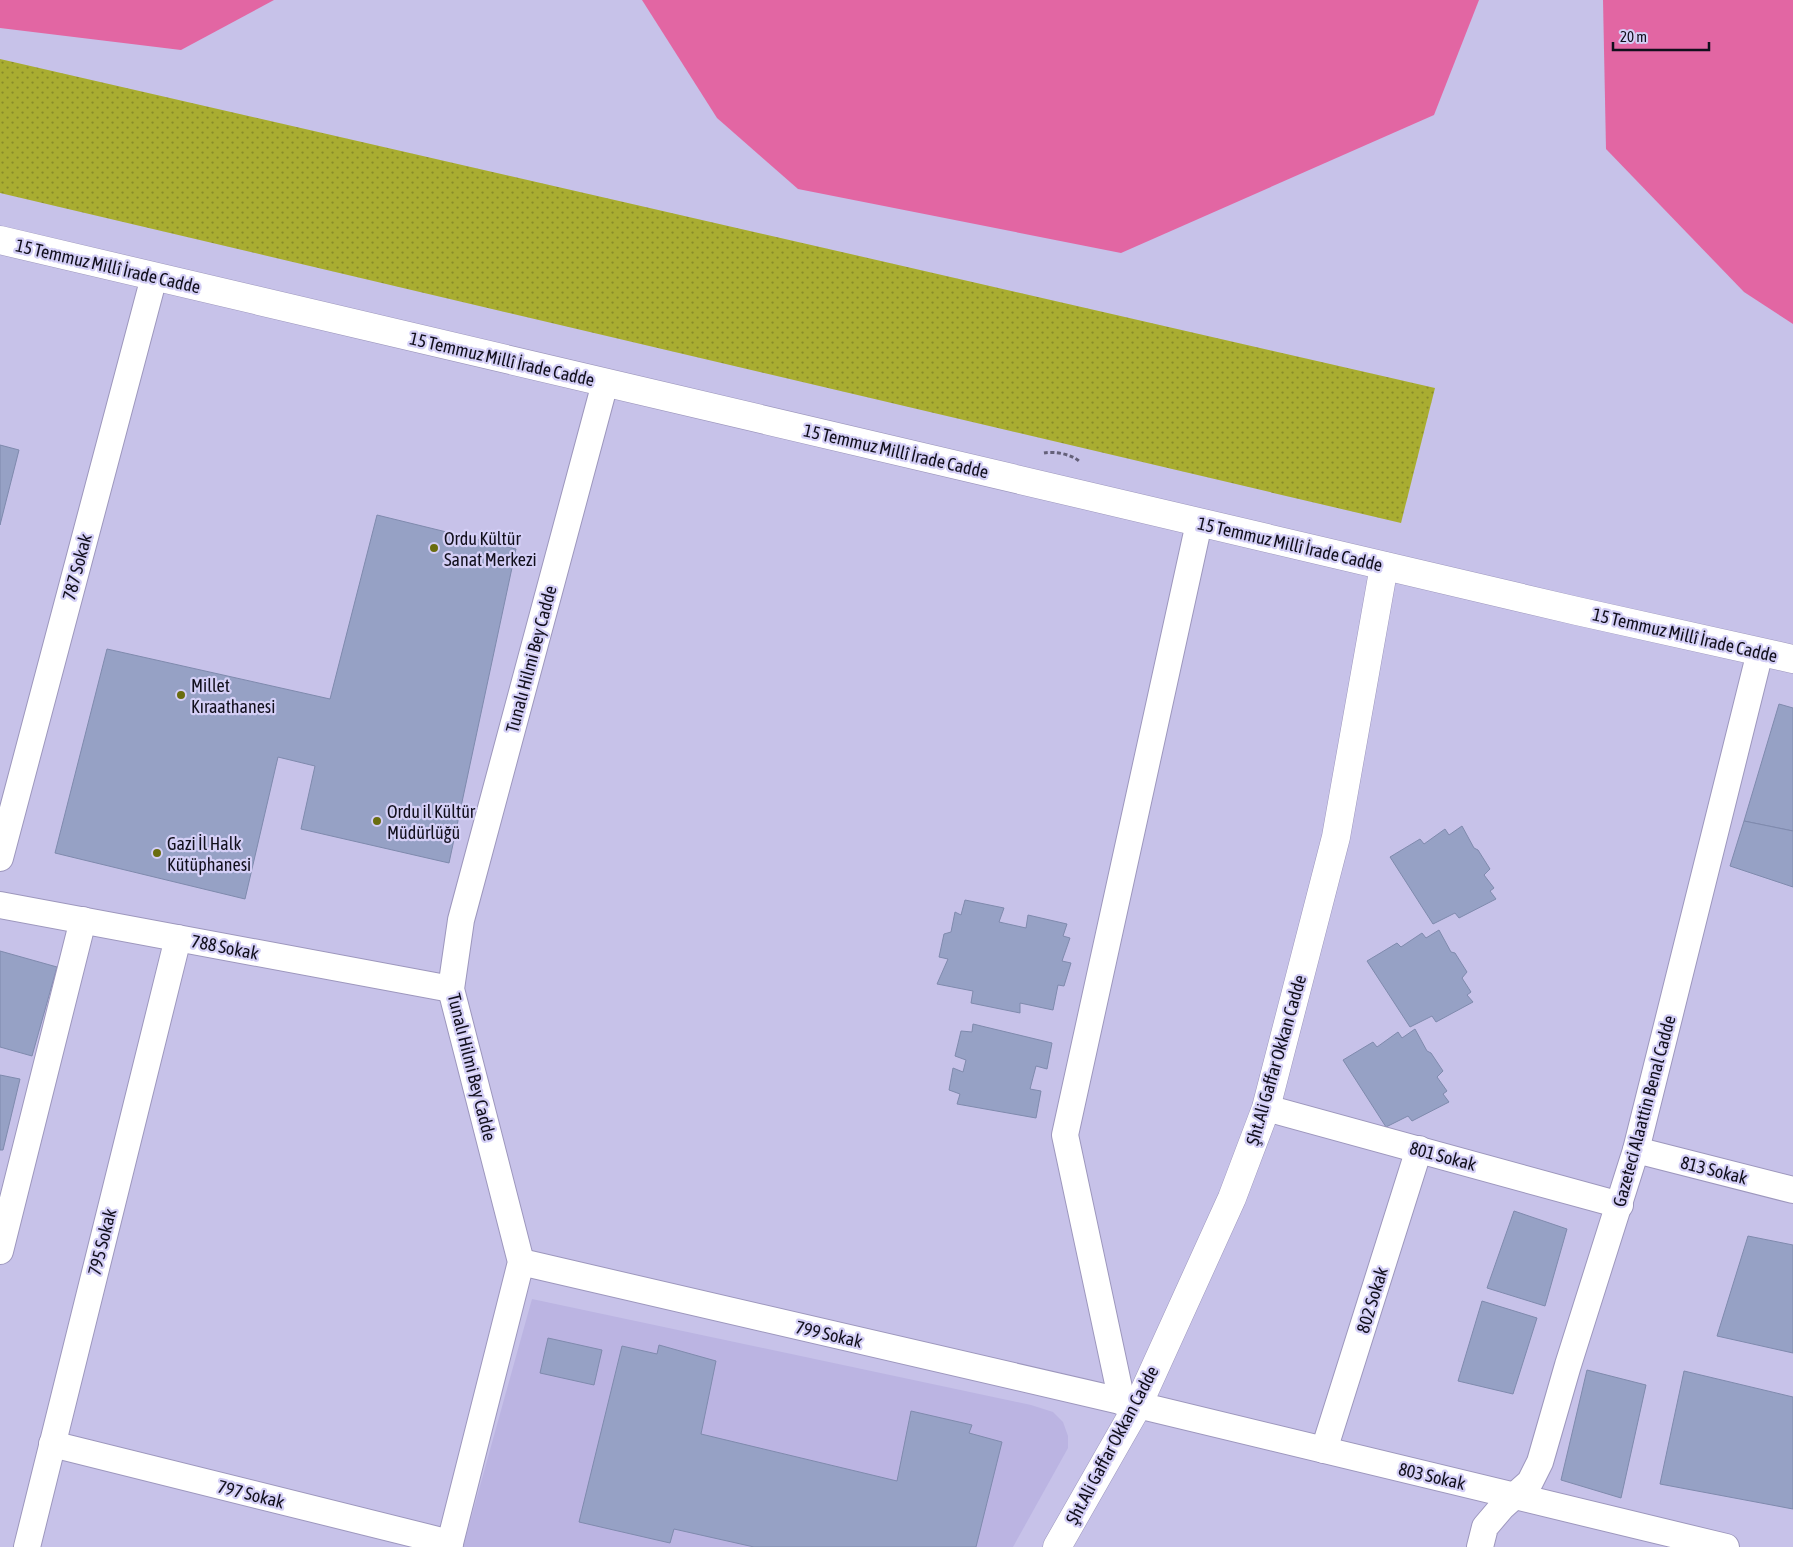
<svg xmlns="http://www.w3.org/2000/svg" width="1793" height="1547" viewBox="0 0 1793 1547" font-family="'Asap Condensed',sans-serif">
<style>
.built{fill:#bbb4e2}
.park{fill:url(#park-dots)}
.water{fill:#e266a3}
.building{fill:#96a1c5;stroke:#7f8aad}
.lines{fill:none;stroke-linecap:round;stroke-linejoin:round}
.minor-casing{stroke:#9d97bd;stroke-width:28}
.secondary-casing{stroke:#9d97bd;stroke-width:29}
.path{stroke:#646079;stroke-width:3;stroke-dasharray:4 2.5;stroke-linecap:butt}
.minor{stroke:#fff;stroke-width:26}
.secondary{stroke:#fff;stroke-width:28}
.poi-dot{fill:#6a6d0f;stroke:#d4cff6;stroke-width:2}
.labels{text-anchor:middle;dominant-baseline:central;stroke-width:4.5;stroke-linejoin:round;paint-order:stroke}
.street-label{font-size:18px;fill:#110f1c;stroke:#d4cff6}
.poi-label{font-size:18px;fill:#110f1c;stroke:#d4cff6;text-anchor:start}
</style>
<defs>
<pattern id="park-dots" width="8" height="8" patternUnits="userSpaceOnUse" patternTransform="scale(1.25)"><rect width="8" height="8" fill="#a9ad31"/><path d="M2 2h.1M6 6h.1" fill="none" stroke="#888b29" stroke-width="1.8" stroke-linecap="round"/></pattern>
</defs>
<rect width="100%" height="100%" fill="#c7c2e9"/>
<path class="built" d="M532,1299L1031,1405L1053,1412L1063,1422L1068,1436V1448L1013,1547H463Z"/>
<path class="park" d="M0,59L1435,388L1401,523L0,193Z"/>
<g class="water">
<path d="M0,0H274L181,50L0,28Z"/>
<path d="M642,0H1479L1434,115L1121,253L798,189L717,118Z"/>
<path d="M1603,0H1793V324L1744,292L1606,149Z"/>
</g>
<g class="building">
<path d="M0,445L19,450L0,525Z"/>
<path d="M377,515L516,549L449,863L301,829L315,766L278,757L245,899L55,853L107,649L330,699Z"/>
<path d="M1779,704L1793,708V831L1744,821Z"/>
<path d="M1744,821L1793,831V887L1730,866Z"/>
<path d="M1462,826L1474,848L1478,850L1490,869L1484,875L1494,888L1490,891L1496,899L1459,918L1455,913L1433,924L1390,857L1420,839L1424,844L1445,829L1449,835Z"/>
<path d="M965,900L1004,908L999,922L1026,928L1028,915L1067,924L1063,936L1070,938L1062,961L1071,963L1064,986L1058,985L1053,1010L1020,1003V1013L971,1003L973,991L937,984L948,959L939,957L944,934L951,932L955,912L961,915Z"/>
<path d="M1439,930L1451,952L1455,953L1467,972L1462,978L1471,992L1467,995L1473,1002L1436,1022L1432,1016L1410,1027L1367,961L1397,943L1401,947L1422,933L1426,938Z"/>
<path d="M0,951L57,967L32,1056L0,1047Z"/>
<path d="M973,1024L1052,1043L1047,1069L1036,1066L1030,1089L1041,1091L1036,1118L957,1104L960,1094L949,1090L953,1068L963,1072L966,1060L955,1056L961,1031L972,1032Z"/>
<path d="M1415,1029L1427,1051L1431,1053L1443,1071L1437,1077L1447,1091L1443,1094L1449,1102L1412,1121L1408,1116L1386,1127L1343,1060L1373,1042L1377,1047L1398,1032L1402,1038Z"/>
<path d="M0,1075L20,1079L3,1150H0Z"/>
<path d="M1514,1211L1567,1229L1545,1306L1487,1288Z"/>
<path d="M1748,1236L1793,1245V1353L1717,1336Z"/>
<path d="M1482,1301L1537,1318L1513,1394L1458,1381Z"/>
<path d="M548,1338L602,1350L594,1385L540,1373Z"/>
<path d="M659,1345L716,1361L701,1434L897,1481L911,1411L972,1425L969,1433L1002,1442L976,1547H754L674,1529L670,1543L579,1522L622,1346L657,1354Z"/>
<path d="M1587,1370L1646,1385L1621,1498L1561,1480Z"/>
<path d="M1684,1371L1793,1397V1509L1660,1484Z"/>
</g>
<g class="lines">
<defs>
<g id="minor">
<path d="M0,858L154,277"/>
<path d="M0,905L451,989"/>
<path d="M1266,1108L1620,1205"/>
<path d="M1636,1150L1793,1190"/>
<path d="M0,1251L83,920"/>
<path d="M521,1262L1138,1405L1726,1547"/>
<path d="M1122,1402L1065,1135L1199,523"/>
<path d="M52,1444L450,1543"/>
<path d="M1324,1450L1419,1149"/>
<path d="M27,1547L178,938"/>
<path d="M449,1547L521,1262L451,989L461,920L605,383"/>
<path d="M1480,1547L1485,1527L1502,1507L1530,1482L1540,1462L1568,1365L1636,1150L1760,652"/>
</g>
<g id="secondary">
<path d="M0,240L1577,611L1793,659"/>
<path d="M1057,1547L1138,1405L1232,1198L1266,1108L1336,837L1384,566"/>
</g>
</defs>
<use href="#minor" class="minor-casing"/>
<use href="#secondary" class="secondary-casing"/>
<path class="path" d="M1044,453C1054,451 1072,454 1080,462"/>
<use href="#minor" class="minor"/>
<use href="#secondary" class="secondary"/>
</g>
<g class="poi-dot">
<circle cx="434" cy="548" r="5"/>
<circle cx="181" cy="695" r="5"/>
<circle cx="377" cy="821" r="5"/>
<circle cx="157" cy="853" r="5"/>
</g>
<g class="labels">
<g class="street-label">
<text transform="translate(108 266) rotate(13)">15 Temmuz Millî İrade Cadde</text>
<text transform="translate(502 359) rotate(13)">15 Temmuz Millî İrade Cadde</text>
<text transform="translate(896 451) rotate(13)">15 Temmuz Millî İrade Cadde</text>
<text transform="translate(1290 544) rotate(13)">15 Temmuz Millî İrade Cadde</text>
<text transform="translate(77 567) rotate(-75)">787 Sokak</text>
<text transform="translate(1685 635) rotate(13)">15 Temmuz Millî İrade Cadde</text>
<text transform="translate(531 659) rotate(-75)">Tunalı Hilmi Bey Cadde</text>
<text transform="translate(225 947) rotate(11)">788 Sokak</text>
<text transform="translate(1276 1060) rotate(-74)">Şht.Ali Gaffar Okkan Cadde</text>
<text transform="translate(472 1067) rotate(76)">Tunalı Hilmi Bey Cadde</text>
<text transform="translate(1644 1111) rotate(-75)">Gazeteci Alaattin Benal Cadde</text>
<text transform="translate(1443 1156) rotate(15)">801 Sokak</text>
<text transform="translate(1714 1170) rotate(14)">813 Sokak</text>
<text transform="translate(102 1242) rotate(-76)">795 Sokak</text>
<text transform="translate(1372 1300) rotate(-73)">802 Sokak</text>
<text transform="translate(829 1334) rotate(13)">799 Sokak</text>
<text transform="translate(1112 1445) rotate(-62)">Şht.Ali Gaffar Okkan Cadde</text>
<text transform="translate(1432 1476) rotate(13)">803 Sokak</text>
<text transform="translate(251 1494) rotate(14)">797 Sokak</text>
</g>
<g class="poi-label">
<text x="444" y="538">Ordu Kültür<tspan x="444" dy="21">Sanat Merkezi</tspan></text>
<text x="191" y="685">Millet<tspan x="191" dy="21">Kıraathanesi</tspan></text>
<text x="387" y="811">Ordu il Kültür<tspan x="387" dy="21">Müdürlüğü</tspan></text>
<text x="167" y="843">Gazi İl Halk<tspan x="167" dy="21">Kütüphanesi</tspan></text>
</g>
</g>
<path d="M1613 42v8h96v-8" fill="none" stroke="#110f1c" stroke-width="2.5"/>
<text x="1620" y="42" font-size="15" fill="#110f1c" stroke="#d4cff6" stroke-width="4" paint-order="stroke">20 m</text>
</svg>
